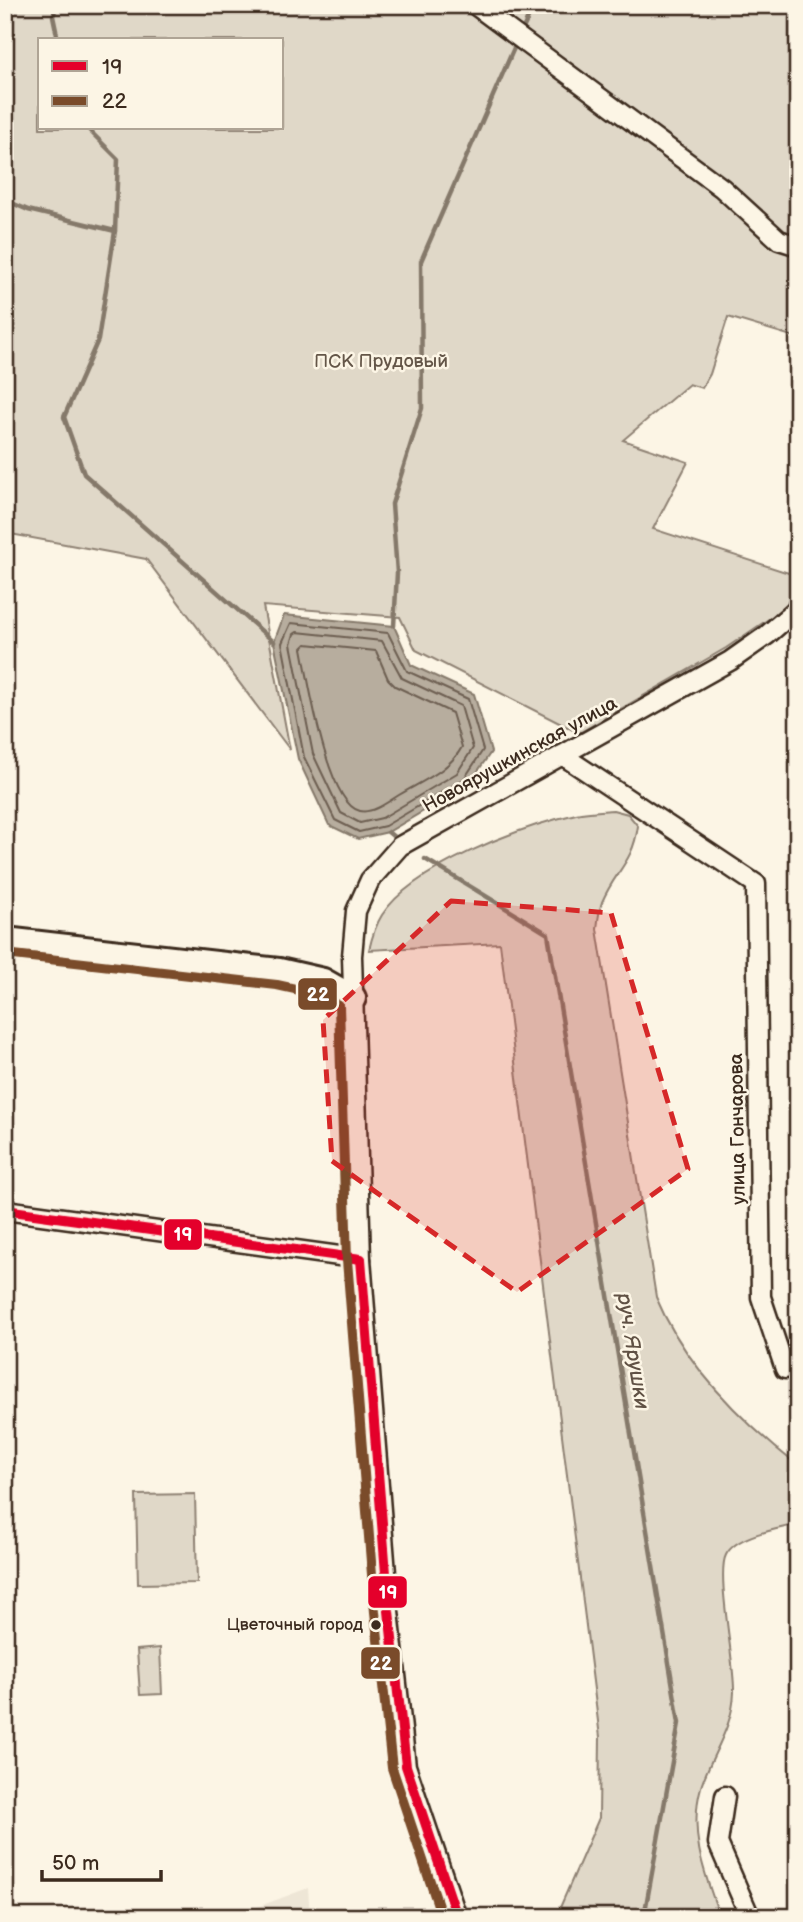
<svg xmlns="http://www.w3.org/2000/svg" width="803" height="1922" viewBox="0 0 803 1922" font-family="'Balsamiq Sans',sans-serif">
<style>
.built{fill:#eee6d6}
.green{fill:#e0d8c8;stroke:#8e8173;stroke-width:2;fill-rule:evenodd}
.water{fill:#b7ad9e;stroke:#85796b;stroke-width:2}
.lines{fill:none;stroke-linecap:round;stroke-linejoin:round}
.shore{stroke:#6d5e51;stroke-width:2}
.stream{stroke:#85796b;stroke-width:4.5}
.street-casing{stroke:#3b2a1e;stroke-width:23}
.secondary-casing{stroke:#3b2a1e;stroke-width:30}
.street{stroke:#fcf5e5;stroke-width:18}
.secondary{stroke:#fcf5e5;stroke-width:24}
.bus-1-casing{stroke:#fcf5e5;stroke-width:16}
.bus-2-casing{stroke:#fcf5e5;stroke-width:16}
.bus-1{stroke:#e4002b;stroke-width:10}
.bus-2{stroke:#7a4b2a;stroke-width:10}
.marked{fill:#d62828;fill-opacity:0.2;stroke:#d62828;stroke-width:5;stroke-dasharray:14 9;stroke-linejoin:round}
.bus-dot{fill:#3b2a1e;stroke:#fcf5e5;stroke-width:2.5}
.labels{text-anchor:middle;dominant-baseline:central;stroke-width:5;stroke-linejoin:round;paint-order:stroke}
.bus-label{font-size:17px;fill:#3b2a1e;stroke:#fcf5e5;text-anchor:end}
.park-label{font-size:19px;fill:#645648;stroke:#fcf5e5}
.street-label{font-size:19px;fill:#3b2a1e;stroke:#fcf5e5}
.water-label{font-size:21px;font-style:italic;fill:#605144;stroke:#fcf5e5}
.line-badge{stroke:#fcf5e5;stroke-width:2.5}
.badge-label{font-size:19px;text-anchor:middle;font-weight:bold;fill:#fff}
</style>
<rect width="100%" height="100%" fill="#fcf5e5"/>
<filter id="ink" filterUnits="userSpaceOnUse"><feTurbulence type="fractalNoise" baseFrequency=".0143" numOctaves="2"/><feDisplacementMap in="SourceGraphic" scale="14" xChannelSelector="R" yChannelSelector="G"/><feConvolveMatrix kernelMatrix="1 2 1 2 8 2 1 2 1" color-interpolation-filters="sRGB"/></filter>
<g filter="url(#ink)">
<path class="built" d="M308,1888L310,1917H231Z"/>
<g class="green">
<path d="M5,5H798V338L728,317L710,374L702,388L689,384L623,440L688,462L653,529L798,576V588L782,610L726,648L579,733L416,650L400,617L263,606L290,750L146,559L5,533ZM40,40H282V128H40Z"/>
<path d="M613,810L628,814L638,826C633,863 615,871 602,902C599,910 598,920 597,929L656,1297C684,1364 741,1421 798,1466V1524C778,1529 736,1535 726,1555C716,1574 735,1663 734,1692C733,1729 711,1754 701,1787C688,1833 705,1875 720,1917H552L559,1910L599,1818L600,1737L500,943L369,950C372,937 375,926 382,915C413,867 521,827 576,814C588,811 601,811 613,810Z"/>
<path d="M195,1494L197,1583L138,1584L136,1495Z"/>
<path d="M160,1648L162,1694L140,1695L137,1650Z"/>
</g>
<path class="water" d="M284,615L394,626L411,665L474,694L491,752L469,784L388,832L358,839L329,825L298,759L274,642Z"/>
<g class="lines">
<g class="shore">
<path d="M291,623L388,633L407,671L468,699L483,750L464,779L385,826L359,832L335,820L304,757L282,643Z"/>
<path d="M297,632L382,641L402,678L461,706L473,748L457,773L382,818L360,823L341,813L313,754L291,644L294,634Z"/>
<path d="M306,644L376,651L388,679L395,686L452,713L462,747C449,771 422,781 399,795C389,801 373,814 360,811C327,804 308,678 302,648Z"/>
</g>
<g class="stream">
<path d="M57,5L53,16L58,40"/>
<path d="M521,33L534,5"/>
<path d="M87,128L118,159L115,231L98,340L64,417L84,474L274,642"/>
<path d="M5,200L28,210L115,231"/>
<path d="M394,626L397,573L392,504L422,408L421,261L517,41"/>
<path d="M388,832L394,837"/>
<path d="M425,859L548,934L679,1723L644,1917"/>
</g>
<defs>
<g id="street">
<path d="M475,5L722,188L779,240L798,246"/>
<path d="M562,755L756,884L761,1297L785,1369"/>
<path d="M5,1210L361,1259"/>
<path d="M725,1796L718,1843L750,1917"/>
<path d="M457,1917L406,1766L389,1611L361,1259L352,956L356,911L370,880L400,846L730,661L767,635L798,608"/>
</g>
<path id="secondary" d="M5,940L279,971L323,981L353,998"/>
</defs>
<use href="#street" class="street-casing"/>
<use href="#secondary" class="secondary-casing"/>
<use href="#street" class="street"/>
<use href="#secondary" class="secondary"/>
<defs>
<g id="bus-1">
<path d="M5,1210L361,1259"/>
<path d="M361,1259L389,1611L406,1766L457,1917"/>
</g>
<path id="bus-2" d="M5,954L277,985L318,994L339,1006L347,1260L375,1612L392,1768L442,1917"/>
</defs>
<use href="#bus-1" class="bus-1-casing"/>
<use href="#bus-2" class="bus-2-casing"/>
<use href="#bus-1" class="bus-1"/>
<use href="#bus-2" class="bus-2"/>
</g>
</g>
<path class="marked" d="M451,901L611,913L688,1169L517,1292L332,1161L323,1020Z"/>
<circle class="bus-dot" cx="376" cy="1625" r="6"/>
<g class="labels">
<g class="bus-label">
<text x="363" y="1625">Цветочный город</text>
</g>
<g class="park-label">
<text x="381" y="361">ПСК Прудовый</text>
</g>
<g class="street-label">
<text transform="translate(520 755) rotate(-29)">Новоярушкинская улица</text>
<text transform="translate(738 1129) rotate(-91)">улица Гончарова</text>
</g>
<g class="water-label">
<text transform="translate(633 1351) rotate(81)">руч. Ярушки</text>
</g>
</g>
<g class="line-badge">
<rect x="297" y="977" width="41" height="34" rx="7" fill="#7a4b2a"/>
<rect x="163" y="1218" width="40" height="33" rx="7" fill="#e4002b"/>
<rect x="367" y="1575" width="41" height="34" rx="7" fill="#e4002b"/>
<rect x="360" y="1646" width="41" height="34" rx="7" fill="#7a4b2a"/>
</g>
<g class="badge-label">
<text x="318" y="1001">22</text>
<text x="183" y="1241">19</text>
<text x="388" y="1599">19</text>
<text x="381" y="1670">22</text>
</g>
<rect width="803" height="1922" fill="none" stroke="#fcf5e5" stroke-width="28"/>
<rect x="14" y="14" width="775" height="1894" fill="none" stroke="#3b2a1e" stroke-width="2.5" filter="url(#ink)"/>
<rect x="38" y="38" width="245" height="91" fill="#fcf5e5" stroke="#afa495" stroke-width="2"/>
<rect x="52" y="61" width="35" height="10" fill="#e4002b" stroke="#afa495" stroke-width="2"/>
<text x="102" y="74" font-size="21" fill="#3b2a1e">19</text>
<rect x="52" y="96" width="35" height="10" fill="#7a4b2a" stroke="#afa495" stroke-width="2"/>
<text x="102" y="108" font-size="21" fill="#3b2a1e">22</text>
<path d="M42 1870v10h119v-10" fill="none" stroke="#3b2a1e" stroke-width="3.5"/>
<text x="52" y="1870" font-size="21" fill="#3b2a1e" stroke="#fcf5e5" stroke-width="5" paint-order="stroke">50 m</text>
</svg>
